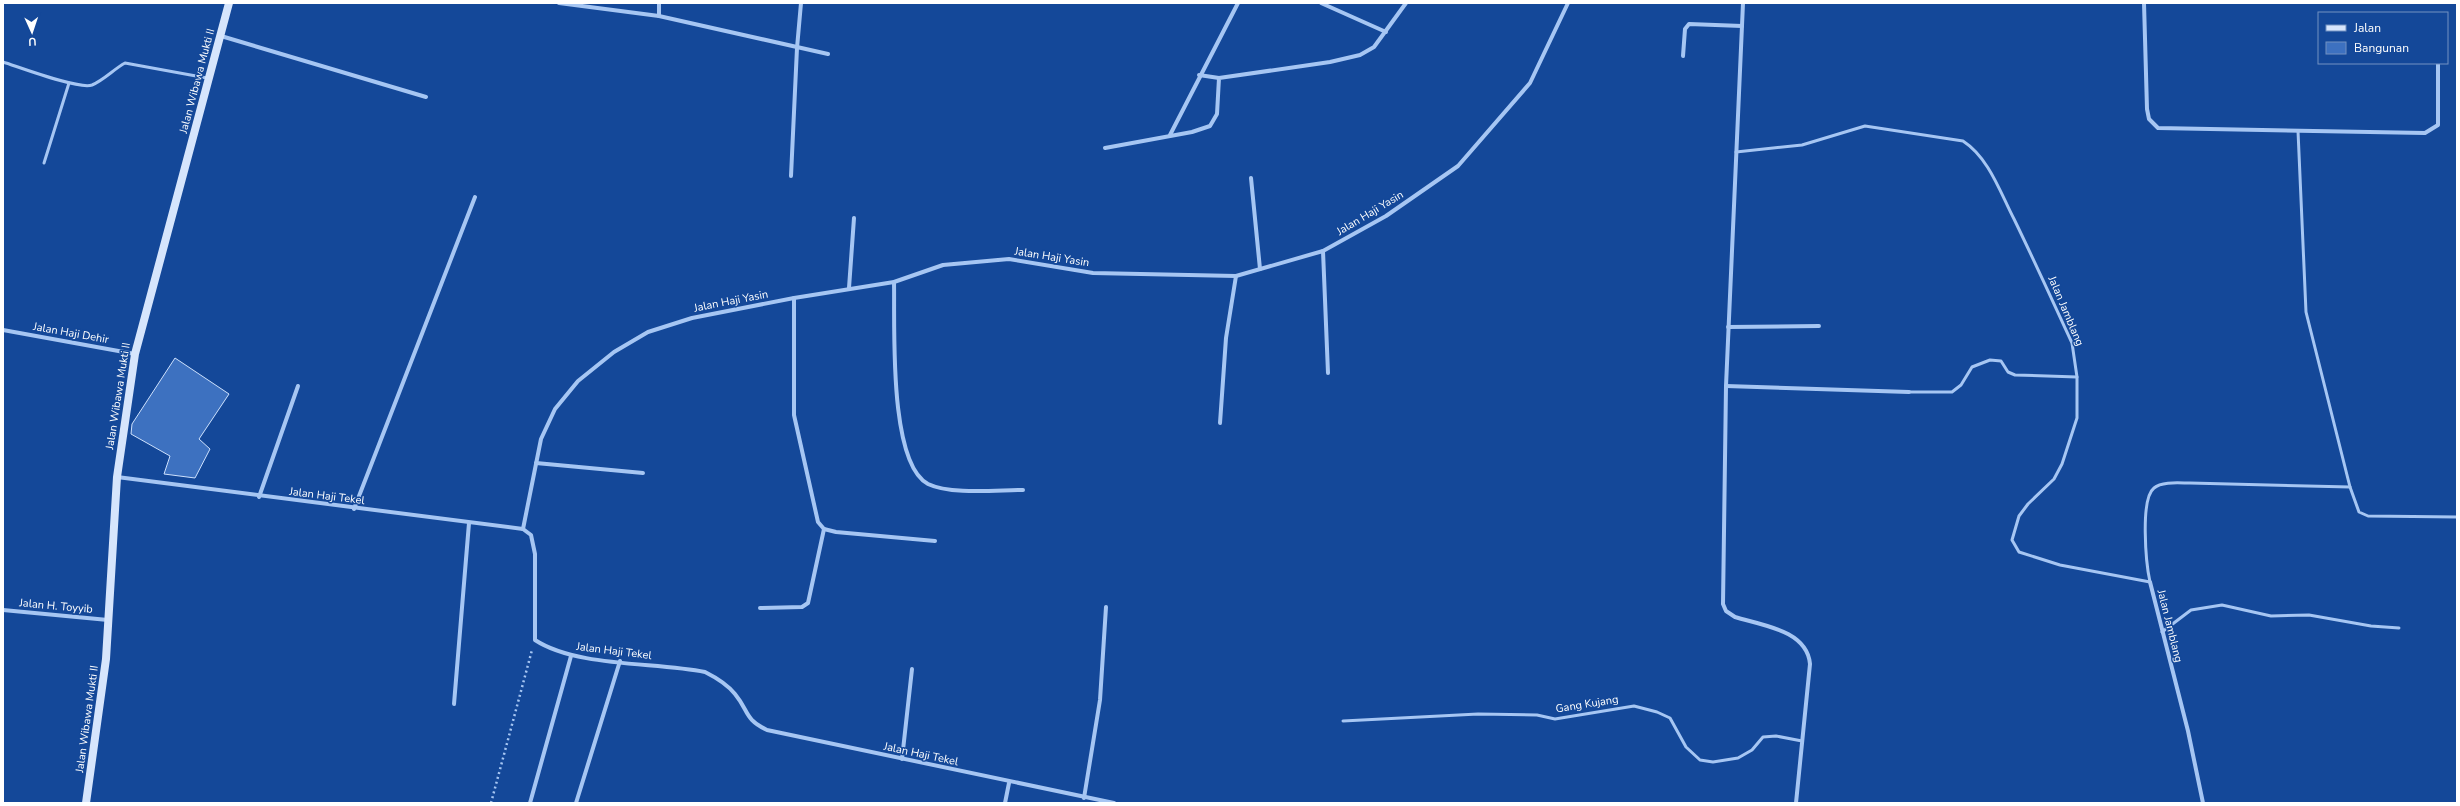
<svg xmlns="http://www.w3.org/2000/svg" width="2460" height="806" viewBox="0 0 2460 806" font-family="'Nunito Sans',sans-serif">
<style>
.building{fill:#3d71c0;stroke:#cee1fd}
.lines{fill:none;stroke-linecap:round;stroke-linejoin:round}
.path{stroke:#a6c6f3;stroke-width:2.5;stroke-dasharray:2 3;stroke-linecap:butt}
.service{stroke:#a6c6f3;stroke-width:3}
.minor{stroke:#a6c6f3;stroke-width:4}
.secondary{stroke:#d6e5fc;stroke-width:8}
.labels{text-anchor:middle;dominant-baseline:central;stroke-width:3;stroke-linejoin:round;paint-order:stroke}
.street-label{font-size:11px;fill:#fff;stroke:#144899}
</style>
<rect width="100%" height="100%" fill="#144899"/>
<path class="building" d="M175,358L229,394L199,439L210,449L195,478L164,474L170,456L131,434L132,424Z"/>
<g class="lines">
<path class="path" d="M491,803L532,650"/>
<g class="service">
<path d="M3,62C19,67 79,90 92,85C104,80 114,69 125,63L207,78"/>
<path d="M2298,131L2306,312L2350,487L2359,512L2368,516L2457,517"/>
<path d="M1736,152L1802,145L1865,126L1963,141C1989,158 2000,192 2014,219C2034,260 2053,302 2072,343L2077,377V418L2062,464L2054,479L2028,504L2019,516L2012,540L2019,552L2060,565L2150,582C2146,564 2140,499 2154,488C2162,481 2180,483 2190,483L2350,487"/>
<path d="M44,163L69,83"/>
<path d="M1909,392H1952L1961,385L1972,367L1990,360L2001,361L2008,372L2015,375L2077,377"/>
<path d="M2162,632L2191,610L2222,605L2271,616L2309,615L2371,626L2399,628"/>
<path d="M1343,721L1478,714L1537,715L1555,719L1634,706L1657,712L1670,718L1686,747L1700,760L1713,762L1738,758L1752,750L1763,737L1776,736L1802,741"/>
</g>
<g class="minor">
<path d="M559,3L659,16L828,54"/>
<path d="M1321,3L1386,32"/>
<path d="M1743,3L1726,386L1723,604L1726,611L1735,617C1761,625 1807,630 1810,664L1796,803"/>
<path d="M2144,3L2147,109L2149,119L2158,128L2425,133L2438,125V63"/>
<path d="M659,16V3"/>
<path d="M221,36L426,97"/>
<path d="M1683,56L1685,29L1689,24L1742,26"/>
<path d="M1199,75L1219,78"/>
<path d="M1170,135L1238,3"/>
<path d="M1105,148L1192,132L1210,126L1217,114L1219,78L1330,62L1360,55L1374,47L1406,3"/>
<path d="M791,176L797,48L801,3"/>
<path d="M1251,178L1260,269"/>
<path d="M1323,251L1328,373"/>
<path d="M894,282C895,323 888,463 928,484C951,495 997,490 1023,490"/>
<path d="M849,288L854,218"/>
<path d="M794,298V415L818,522L824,529L836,532L935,541"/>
<path d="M1728,327L1819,326"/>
<path d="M3,330L135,354"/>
<path d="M1726,386L1909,392"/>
<path d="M1220,423L1226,338L1236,276"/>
<path d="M536,463L643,473"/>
<path d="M117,477L523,529L531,535L535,554V640C576,667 655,662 705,672C717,678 727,684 735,694C749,711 744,719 767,730L1114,803"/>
<path d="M259,497L298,386"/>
<path d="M354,509L475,197"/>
<path d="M523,529L541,439L555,409L578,381L614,352L648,332L692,318L794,298L894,282L943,265L1009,259L1093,273L1236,276L1323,251L1386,216L1458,166L1530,83L1568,3"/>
<path d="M2150,582L2188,731L2203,803"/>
<path d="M760,608L802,607L808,603L824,529"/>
<path d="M3,610L108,620"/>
<path d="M454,704L469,523"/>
<path d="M902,759L912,669"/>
<path d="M1084,798L1100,700L1106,607"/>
<path d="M530,803L571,656"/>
<path d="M576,803L620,661"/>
<path d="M1005,803L1009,783"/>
</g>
<path class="secondary" d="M86,803L106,659L117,477L135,354L229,3"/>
</g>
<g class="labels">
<g class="street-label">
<text transform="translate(197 81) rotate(-75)">Jalan Wibawa Mukti II</text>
<text transform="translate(1370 213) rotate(-31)">Jalan Haji Yasin</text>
<text transform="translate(1052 257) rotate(9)">Jalan Haji Yasin</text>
<text transform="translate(731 301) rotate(-11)">Jalan Haji Yasin</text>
<text transform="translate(2066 311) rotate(67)">Jalan Jamblang</text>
<text transform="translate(71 333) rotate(10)">Jalan Haji Dehir</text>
<text transform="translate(118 396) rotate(-81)">Jalan Wibawa Mukti II</text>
<text transform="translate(327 496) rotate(7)">Jalan Haji Tekel</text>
<text transform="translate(56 606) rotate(5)">Jalan H. Toyyib</text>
<text transform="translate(2170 626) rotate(76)">Jalan Jamblang</text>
<text transform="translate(614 651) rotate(7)">Jalan Haji Tekel</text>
<text transform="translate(1587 704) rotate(-9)">Gang Kujang</text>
<text transform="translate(87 719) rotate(-82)">Jalan Wibawa Mukti II</text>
<text transform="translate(921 754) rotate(12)">Jalan Haji Tekel</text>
</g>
</g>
<rect width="2460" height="806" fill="none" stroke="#ffffff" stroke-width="8"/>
<rect x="2318" y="12" width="130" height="52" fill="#144899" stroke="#7291c2"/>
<rect x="2326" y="25" width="20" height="6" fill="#d6e5fc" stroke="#7291c2"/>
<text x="2354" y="32" font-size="12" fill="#ffffff">Jalan</text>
<rect x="2326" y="42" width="20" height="12" fill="#3d71c0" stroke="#7291c2"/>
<text x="2354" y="52" font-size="12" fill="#ffffff">Bangunan</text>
<g transform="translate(32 32) rotate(177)" stroke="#144899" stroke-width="3" paint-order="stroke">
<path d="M0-3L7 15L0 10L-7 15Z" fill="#ffffff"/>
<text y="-6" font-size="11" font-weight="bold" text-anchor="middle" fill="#ffffff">U</text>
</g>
</svg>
